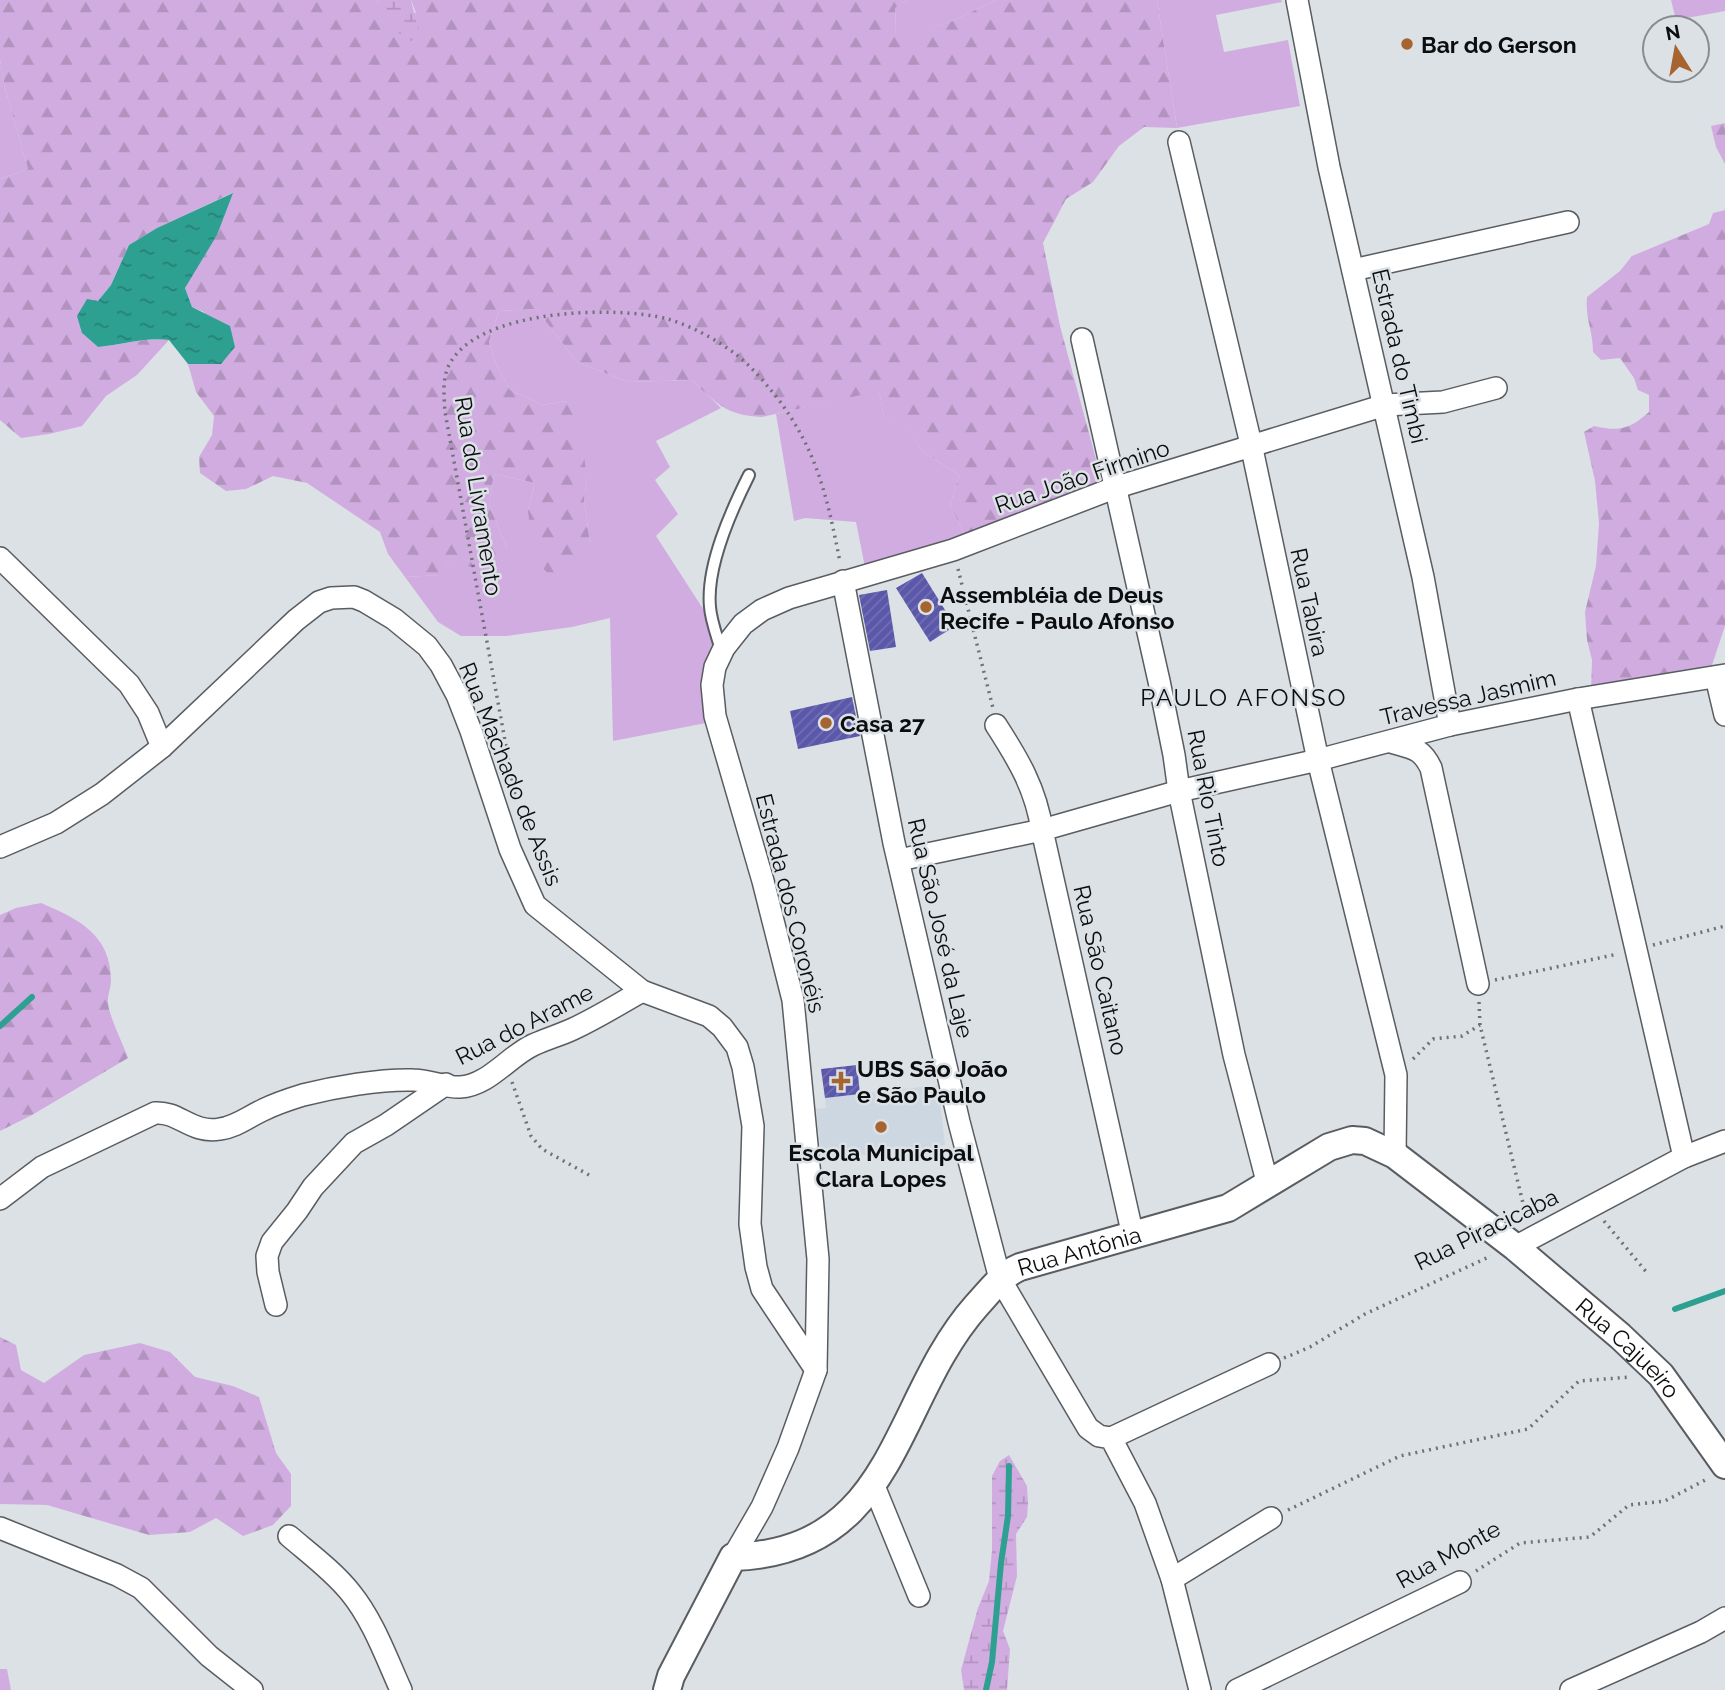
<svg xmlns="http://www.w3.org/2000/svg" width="1725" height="1690" viewBox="0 0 1725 1690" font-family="Raleway,sans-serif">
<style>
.built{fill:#ccd7e2}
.grass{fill:#d1ace0}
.forest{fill:url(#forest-firs)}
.wetland{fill:url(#wetland-marsh)}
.water{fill:url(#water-ripples)}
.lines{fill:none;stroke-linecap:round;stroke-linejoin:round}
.stream{stroke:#2da091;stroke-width:6}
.building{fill:url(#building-hatch)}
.service-casing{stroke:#595d61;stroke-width:14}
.minor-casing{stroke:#595d61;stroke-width:24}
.tertiary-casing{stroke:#595d61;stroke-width:30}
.path{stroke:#6f7275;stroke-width:3.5;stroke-dasharray:2 5;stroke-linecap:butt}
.service{stroke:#fff;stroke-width:10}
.minor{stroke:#fff;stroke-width:21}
.tertiary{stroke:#fff;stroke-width:26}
.poi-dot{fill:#a66431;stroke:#dce1e6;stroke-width:2.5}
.labels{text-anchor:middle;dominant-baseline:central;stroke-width:5;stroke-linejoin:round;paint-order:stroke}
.poi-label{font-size:23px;font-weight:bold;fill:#0b0d0e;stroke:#dce1e6;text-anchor:start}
.street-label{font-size:23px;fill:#0b0d0e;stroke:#dce1e6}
.neighbourhood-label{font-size:24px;letter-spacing:2px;fill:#0b0d0e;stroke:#dce1e6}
</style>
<defs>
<pattern id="forest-firs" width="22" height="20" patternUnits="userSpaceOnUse" patternTransform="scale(1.75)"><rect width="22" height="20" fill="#d1ace0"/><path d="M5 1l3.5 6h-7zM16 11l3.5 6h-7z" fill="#b293bf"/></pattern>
<pattern id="wetland-marsh" width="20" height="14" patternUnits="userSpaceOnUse" patternTransform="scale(1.75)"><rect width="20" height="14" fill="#d1ace0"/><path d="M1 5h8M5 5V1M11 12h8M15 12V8" fill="none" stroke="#b293bf"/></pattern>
<pattern id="water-ripples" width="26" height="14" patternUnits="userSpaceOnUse" patternTransform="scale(1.75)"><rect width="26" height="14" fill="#2da091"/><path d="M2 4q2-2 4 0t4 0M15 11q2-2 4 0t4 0" fill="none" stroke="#258175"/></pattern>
<pattern id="building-hatch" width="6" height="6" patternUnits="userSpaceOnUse" patternTransform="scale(1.75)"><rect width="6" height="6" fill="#5b58ab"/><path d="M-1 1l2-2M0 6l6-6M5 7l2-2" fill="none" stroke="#7270ae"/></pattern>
</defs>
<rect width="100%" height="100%" fill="#dce1e6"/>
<path class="built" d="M938,1085L945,1145L822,1160L816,1109L826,1108L825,1098Z"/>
<g class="grass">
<path d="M907,0H996L950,22L896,37L895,7Z"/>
<path d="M1157,0H1281L1282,2L1216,15L1224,52L1288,40L1300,106L1177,128Z"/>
<path d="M1671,0H1725V11L1676,20Z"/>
<path d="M0,59L4,84L28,169L0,179Z"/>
<path d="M536,309L577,362L628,382L692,380L721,408L656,441L670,467L655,480L678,514L656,536L718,632L704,668L706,723L613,741L610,618L572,627L506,636H461L438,622L405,577L439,575L449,562L507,548L489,504L494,474L535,483L528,510L590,543L584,499L587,479L566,401L543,405L510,390L496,363L489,342L499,311Z"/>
<path d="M879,390L884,417L904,423L922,451L959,475L950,505L965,536L865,567L856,522L805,518L794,521L776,414Z"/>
<path d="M0,1669H7L11,1690H0Z"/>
</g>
<g class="forest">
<path d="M0,0H376L379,4L416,13L411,0H907L895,8L896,36L950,22L996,0H1157L1177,128L1144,127L1119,146L1093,182L1066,199L1043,243L1060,326L1103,485L965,536L950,505L959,475L922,451L904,424L884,417L879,391L762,417C725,415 717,404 692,380L628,382L577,362L536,309L499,311L489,342L496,363L510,390L543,405L566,401L577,423L583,447L587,479L584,499L590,543L577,575L558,584L539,564L531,539L528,510L535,483L494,474L489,504L507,548L494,572L449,562L440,575L405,577L388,554L380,532L307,483L273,476L246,489L226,491L200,473L199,457L212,435L214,416L196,392L188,364H221L204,312L192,307L185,288L232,193L157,228L129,245L111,285L98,301L82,333L98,347C123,345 144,337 169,340L137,375L106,396L82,426L49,434L21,438L0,420V179L28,169L4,84L0,59Z"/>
<path d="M1725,123V164L1716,147L1711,126Z"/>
<path d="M1725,210V626L1712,665L1591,690L1592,660L1587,640L1585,612L1596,566L1599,523L1595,481L1584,432L1594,426C1620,432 1630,429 1649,412V395L1638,390L1634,378L1620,358L1601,360L1593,352C1593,330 1585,319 1587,297L1620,271L1632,256L1709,224L1713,213Z"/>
<path d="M41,903C78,919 111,934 111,981C111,988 107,996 108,1003C109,1016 123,1044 128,1058L32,1115L0,1131V915L16,908Z"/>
<path d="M0,1337L16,1345L21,1370L44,1383L84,1355L140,1343L170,1352L195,1377L233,1386L259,1397L276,1453L291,1474V1506L273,1525L243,1536L216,1518L190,1532L149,1535L47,1505L0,1504Z"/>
</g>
<g class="wetland">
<path d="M376,0H411L420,37L406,43Z"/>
<path d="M1009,1455L1027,1486L1028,1503L1027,1517L1016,1534L1017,1576L1003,1631L1010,1649L1007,1690H964L961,1670L978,1608L989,1581L992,1550V1476L1000,1461Z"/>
</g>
<path class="water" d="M233,193L217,235L185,288L192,307L230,326L235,347L221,364H188L169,340C143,337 123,345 98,347L82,333L77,316L87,299L98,301L111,285L129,245L157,228Z"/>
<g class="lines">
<g class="stream">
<path d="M0,1026L32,997"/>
<path d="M1675,1309L1725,1291"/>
<path d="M986,1690L992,1662L1001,1563L1008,1516L1009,1466"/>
</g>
</g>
<g class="building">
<path d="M922,573L955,626L930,642L896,588Z"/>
<path d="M887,590L896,647L870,651L859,595Z"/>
<path d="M852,697L860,736L798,749L790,711Z"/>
<path d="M857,1065L860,1094L825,1098L821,1069Z"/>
</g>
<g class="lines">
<defs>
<path id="service" d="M721,650C717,636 711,621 710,607C706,566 731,511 749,475"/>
<g id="minor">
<path d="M1297,0L1329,167L1423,577L1450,725"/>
<path d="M1179,142L1251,444L1318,760L1396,1075L1395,1155"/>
<path d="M1353,270L1568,222"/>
<path d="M1082,339L1159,681L1174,755L1179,791L1234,1055L1268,1185"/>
<path d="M0,558L129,684L148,713L162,747"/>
<path d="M843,581L894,843L959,1122L1000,1279L1088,1428L1099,1436L1111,1438L1145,1503L1172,1579L1200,1690"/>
<path d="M1716,677L1725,715"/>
<path d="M1578,699L1684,1157"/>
<path d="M996,725C1018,759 1036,789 1042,830L1133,1236"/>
<path d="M1391,742C1411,748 1421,747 1431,768L1478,984"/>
<path d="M0,847L56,823L102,794L162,747L296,620L319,602L331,598L354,597L364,601L394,619L427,646L441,665L457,695L471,731L510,849L535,905L642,991L709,1016L722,1027L737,1047L743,1067L753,1126L750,1224L756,1267L762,1289L816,1370"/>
<path d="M899,860L1042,830L1179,791L1318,760L1450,725L1578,699L1725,675"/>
<path d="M0,1199L42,1167L155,1113C179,1111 191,1134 220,1129C236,1127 248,1117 263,1110C275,1104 290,1099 303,1095C335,1087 380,1079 413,1080C428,1080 447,1088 460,1087C488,1086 509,1056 533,1045C546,1039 560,1035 573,1029C597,1018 619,1004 642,991"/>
<path d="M1515,1247L1684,1157L1725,1141"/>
<path d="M276,1305L268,1272L267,1256L272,1242L297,1211L313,1187L354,1143L386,1125L446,1084"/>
<path d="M1111,1438L1269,1364"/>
<path d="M874,1486L919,1596"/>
<path d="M0,1528L117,1575L141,1588L209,1656L252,1690"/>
<path d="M289,1536C310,1554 333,1571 350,1592C373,1620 386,1657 401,1690"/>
<path d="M733,1557L762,1507L788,1448L816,1370L818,1259L793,1000L763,881L715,716L712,685L715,667L724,648L743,624L762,610L789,598L953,550L1114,488L1385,405L1443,402L1496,388"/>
<path d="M1172,1579L1271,1518"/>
<path d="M1237,1690L1460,1582"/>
<path d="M1571,1690L1701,1632L1725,1618"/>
</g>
<g id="tertiary">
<path id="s1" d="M667,1690L671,1676L733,1557C898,1552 892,1400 977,1305C991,1290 1001,1275 1020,1267L1228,1208L1329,1147L1352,1140L1365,1141L1395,1155L1515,1247L1620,1336L1661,1375L1725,1465"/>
</g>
</defs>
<use href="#service" class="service-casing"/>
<use href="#minor" class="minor-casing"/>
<use href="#tertiary" class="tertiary-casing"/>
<g class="path">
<path d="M958,569L993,708"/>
<path d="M516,801L445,412C444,397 442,379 449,365C477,309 615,305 668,319C692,326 719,341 738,356C752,367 764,382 775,395C817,449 827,496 840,562"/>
<path d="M1653,945L1725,926"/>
<path d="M1495,980L1618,954"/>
<path d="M1479,1002L1480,1025L1527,1220"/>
<path d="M1413,1059L1433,1039L1462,1036L1480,1025"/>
<path d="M512,1082L531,1136L542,1149L589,1175"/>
<path d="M1604,1221L1648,1274"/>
<path d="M1284,1358L1310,1347L1365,1314L1491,1256"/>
<path d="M1288,1510L1400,1456L1528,1429L1579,1381L1631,1377"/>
<path d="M1476,1571L1520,1543L1590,1537L1629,1505L1665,1501L1709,1478"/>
</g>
<use href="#service" class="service"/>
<use href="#minor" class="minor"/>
<use href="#tertiary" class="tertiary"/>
</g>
<g class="poi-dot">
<circle cx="1407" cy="44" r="7"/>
<circle cx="926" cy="607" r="7"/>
<circle cx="826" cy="723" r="7"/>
<path d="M837.5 1070.5h7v7h7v7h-7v7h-7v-7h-7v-7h7z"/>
<circle cx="881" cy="1127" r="7"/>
</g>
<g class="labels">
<g class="poi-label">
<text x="1421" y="44">Bar do Gerson</text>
<text x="940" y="594">Assembléia de Deus<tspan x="940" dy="26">Recife - Paulo Afonso</tspan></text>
<text x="840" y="723">Casa 27</text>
<text x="857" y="1068">UBS São João<tspan x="857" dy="26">e São Paulo</tspan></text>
<text x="881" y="1152" text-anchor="middle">Escola Municipal<tspan x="881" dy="26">Clara Lopes</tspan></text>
</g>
<g class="street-label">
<text transform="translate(1400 356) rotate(77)">Estrada do Timbi</text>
<text transform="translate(1082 476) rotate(-19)">Rua João Firmino</text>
<text transform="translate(479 496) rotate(81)">Rua do Livramento</text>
<text transform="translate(1310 602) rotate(78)">Rua Tabira</text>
<text transform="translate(1468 697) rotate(-13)">Travessa Jasmim</text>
<text transform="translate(511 774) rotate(68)">Rua Machado de Assis</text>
<text transform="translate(1209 798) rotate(79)">Rua Rio Tinto</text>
<text transform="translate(791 903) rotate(76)">Estrada dos Coronéis</text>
<text transform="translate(941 928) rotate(77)">Rua São José da Laje</text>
<text transform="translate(1101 970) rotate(77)">Rua São Caitano</text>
<text transform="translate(524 1024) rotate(-27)">Rua do Arame</text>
<text transform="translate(1486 1229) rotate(-26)">Rua Piracicaba</text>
<text stroke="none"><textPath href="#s1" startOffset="640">Rua Antônia</textPath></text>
<text stroke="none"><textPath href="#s1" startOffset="1286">Rua Cajueiro</textPath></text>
<text transform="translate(1448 1554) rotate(-29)">Rua Monte</text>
</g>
<g class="neighbourhood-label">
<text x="1244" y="697">PAULO AFONSO</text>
</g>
</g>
<g transform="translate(1676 49) rotate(349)"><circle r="33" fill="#dce1e6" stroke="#888c90" stroke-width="2"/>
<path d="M0-5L12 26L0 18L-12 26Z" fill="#a66431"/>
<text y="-10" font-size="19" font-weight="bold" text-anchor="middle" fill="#0b0d0e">N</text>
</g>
</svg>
